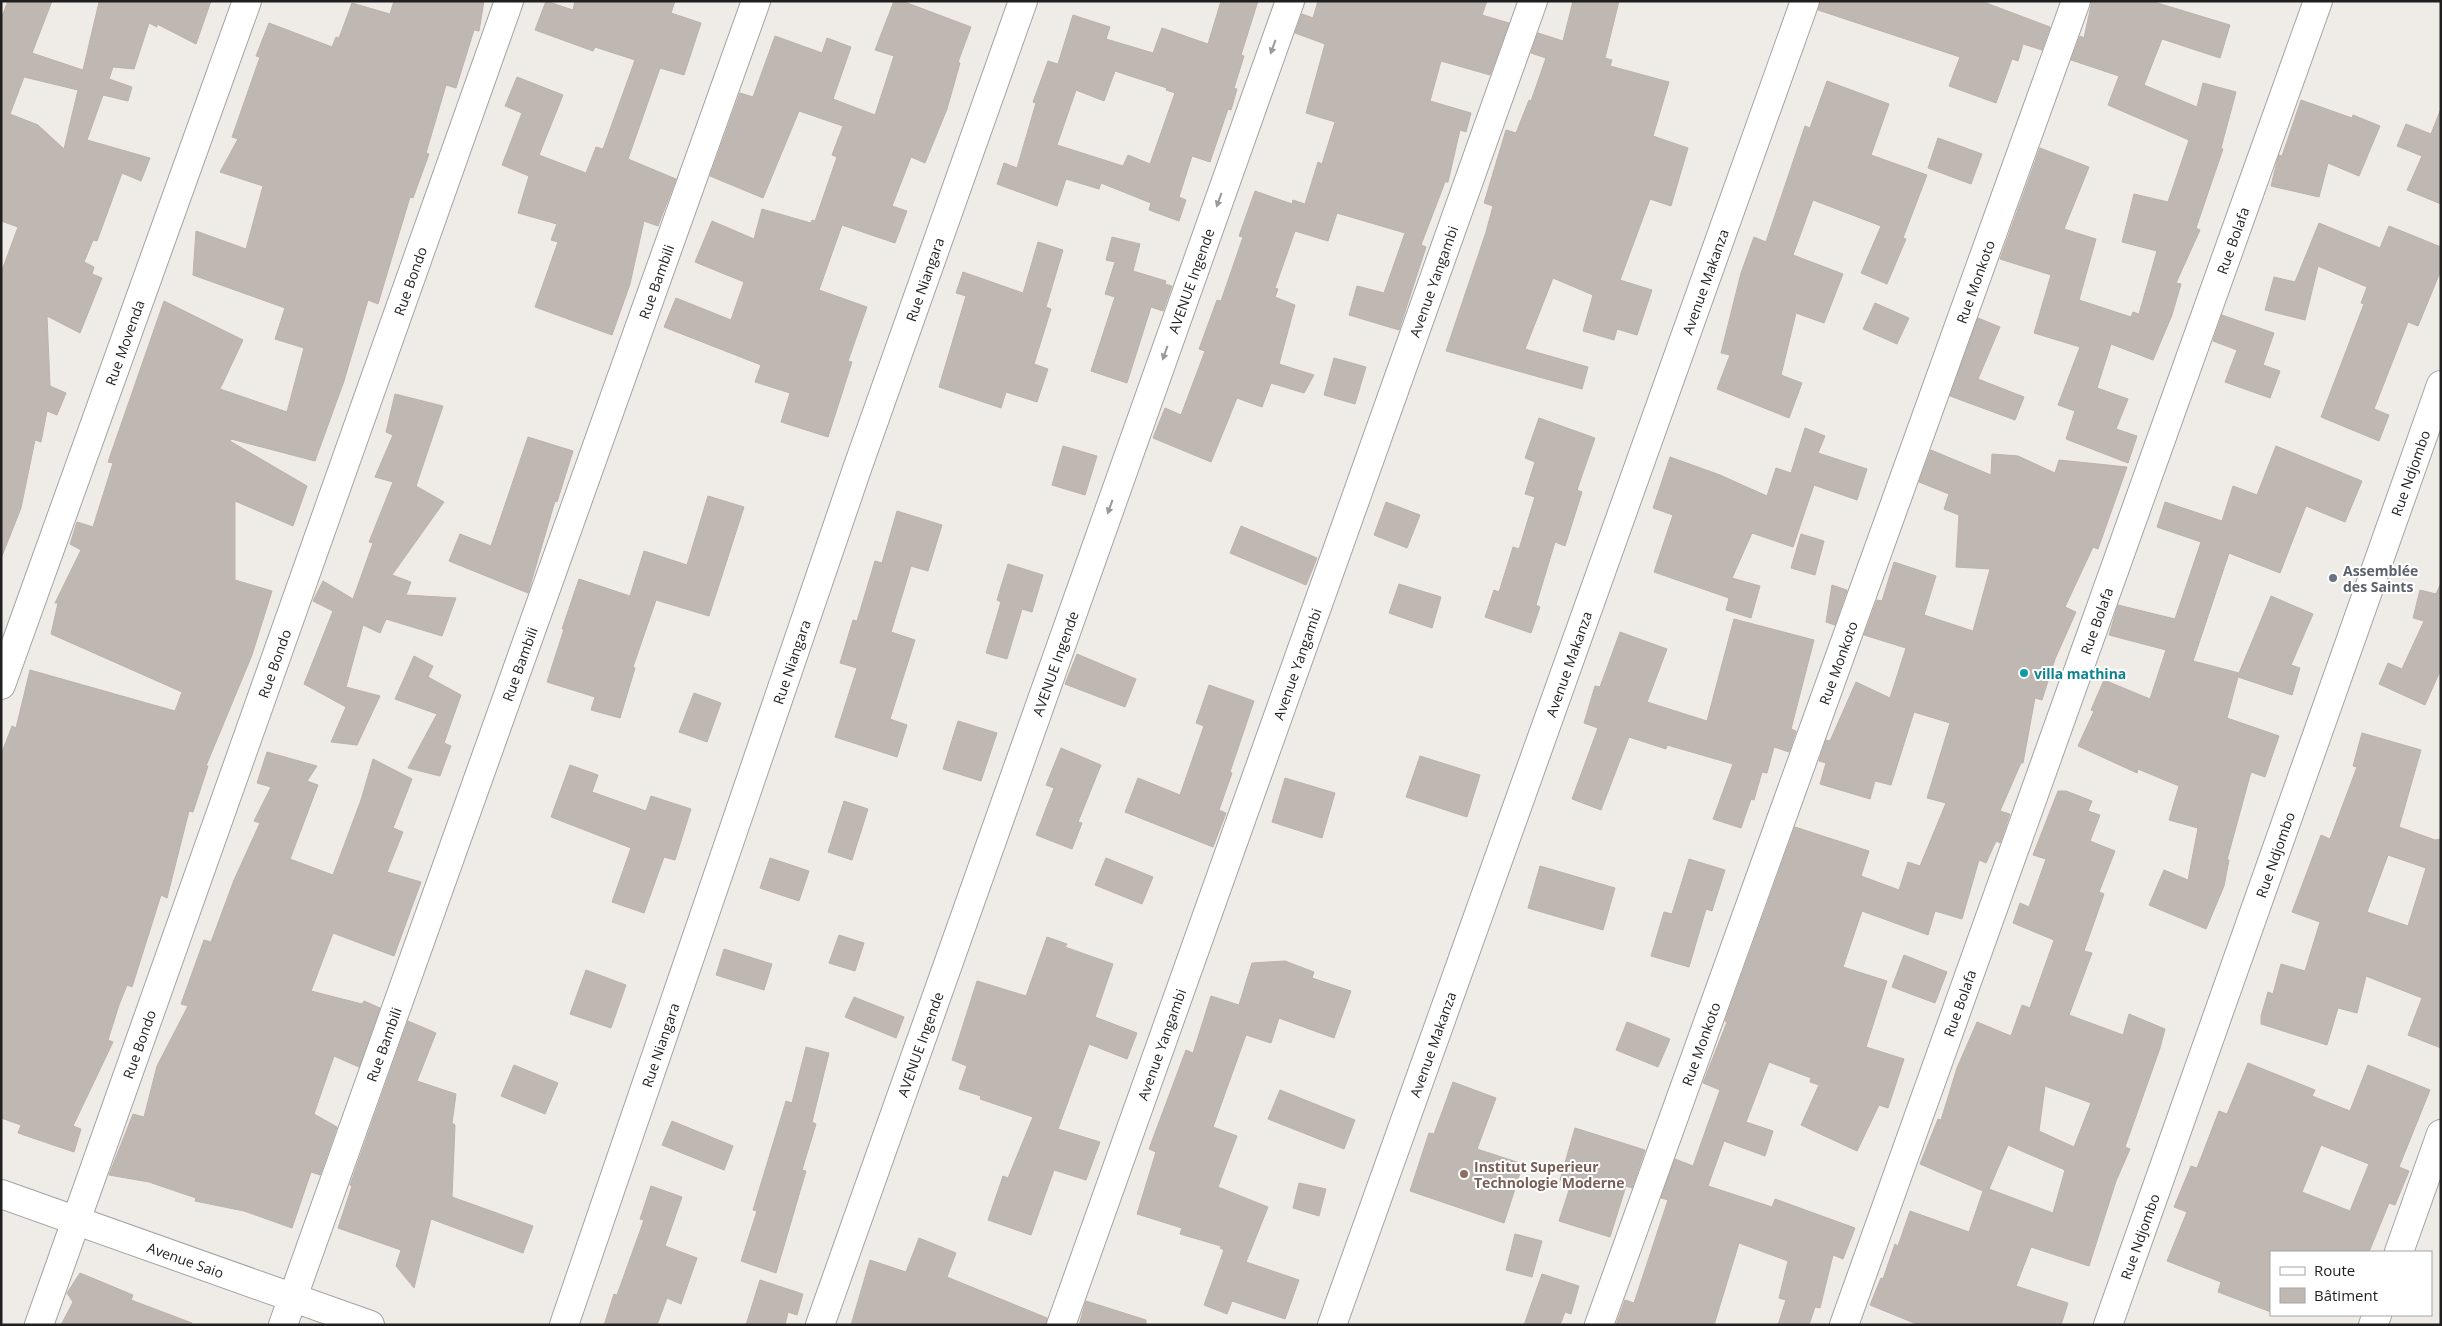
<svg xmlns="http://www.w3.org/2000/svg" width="2442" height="1326" viewBox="0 0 2442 1326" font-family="'Open Sans',sans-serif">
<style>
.building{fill:#bfb7b2;stroke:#bfb2a9;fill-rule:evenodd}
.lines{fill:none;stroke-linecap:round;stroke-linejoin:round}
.street-casing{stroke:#a3a3a3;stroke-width:30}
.street{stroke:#fff;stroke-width:28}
.oneway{fill:#9a9a9a}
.worship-dot{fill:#6b7280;stroke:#fff;stroke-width:2}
.culture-dot{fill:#0f9aa8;stroke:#fff;stroke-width:2}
.education-dot{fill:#8d6e63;stroke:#fff;stroke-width:2}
.labels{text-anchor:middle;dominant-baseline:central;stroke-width:4;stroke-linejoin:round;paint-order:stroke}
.street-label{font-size:14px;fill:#1f1f1f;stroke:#fff}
.worship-label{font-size:14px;font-weight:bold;fill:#5b616d;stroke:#fff;text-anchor:start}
.culture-label{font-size:14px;font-weight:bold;fill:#0d838f;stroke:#fff;text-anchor:start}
.education-label{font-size:14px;font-weight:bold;fill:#785e54;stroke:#fff;text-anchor:start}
</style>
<rect width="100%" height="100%" fill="#efebe6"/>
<g class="building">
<path d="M8,1H52L32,53L83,70L99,2L97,1H211L196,44L157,24V27L149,23L134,69L113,67L109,79L132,87L128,101L103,95L87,140L150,158L141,181L122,173L97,241L93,240L84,262L94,267L92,274L102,278L80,333L47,316L50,386L66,393L57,415L47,411L41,442L35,440L21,508L2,556L1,273L18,227L1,221V19ZM24,77L78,90L64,149L38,125L10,114Z"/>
<path d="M394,1H484L479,31L474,30L456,88L446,85L426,153L429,154L413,198L410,197L378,304L368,300L344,381L315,461L231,439L230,441L307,486L293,526L235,501V580L272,591L252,655L206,766H208L193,812L189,811L167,898L161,895L132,987L127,985L119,1005L108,1040L113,1042L73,1126L81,1129L74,1152L18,1133L21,1125L1,1118V755L12,726L16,728L30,670L175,711L182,692L51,634L58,603H55L81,550L70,544L77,522L93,527L113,463L108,462L164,301L243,340L220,389L287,412L304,348L275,339L285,308L193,275L196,231L246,249L263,186L220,172L238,139L232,137L260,57L256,56L269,23L332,47L336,37L339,38L352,3L390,14Z"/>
<path d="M546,1L573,10L575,1H675L671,13L701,23L684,75L660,68L628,159L676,179L658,226L644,221L630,284L612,335L535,307L558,242L551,240L557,224L518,213L529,176L502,165L522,113L505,106L517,77L563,95L539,155L586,173L596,147L603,149L635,60L595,47L593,51L535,30Z"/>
<path d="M894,1H902L971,27L958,62L960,63L947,109L925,163L911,157L892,206L907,211L895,243L842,225L819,290L867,307L848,361L852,362L828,437L781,422L790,393L755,382L761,365L664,327L676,298L731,320L744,282L695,262L712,221L754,239L762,209L811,223L812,220L815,221L837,157L832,155L843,126L799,111L763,198L710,176L740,93L753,97L775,36L822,53L827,38L851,47L833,99L875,115L894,56L875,50Z"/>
<path d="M1221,1H1258L1241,55L1244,56L1234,88L1237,89L1231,110L1228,109L1210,162L1192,156L1179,197L1186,200L1179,221L1149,210L1151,203L1101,183L1099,189L1066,179L1057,206L997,184L1004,163L1017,168L1036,103L1033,102L1048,61L1058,64L1073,15L1110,27L1106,39L1153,53L1162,28L1208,44ZM1115,71L1167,88L1166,90L1175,93L1150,164L1128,155L1123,166L1057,145L1076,90L1104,101Z"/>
<path d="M1318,1H1487L1482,15L1509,23L1490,75L1441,61L1430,101L1471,113L1466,132L1460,130L1448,182H1445L1421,245L1426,247L1399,330L1349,315L1357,286L1384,293L1405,233L1337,213L1328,241L1295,231L1275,288L1278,289L1275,297L1295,305L1279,364L1314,375L1304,393L1271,383L1262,407L1237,398L1211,462L1153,438L1165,408L1181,415L1205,351L1199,349L1217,300L1221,301L1243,237L1239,236L1255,191L1292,204L1293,200L1305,204L1318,162L1322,164L1335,122L1306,113L1325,44L1295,33L1302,14L1313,18Z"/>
<path d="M1573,1H1619L1605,58L1612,60L1610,66L1669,82L1653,136L1688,148L1671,206L1650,199L1620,280L1652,290L1637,335L1617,329L1614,340L1583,331L1593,295L1553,278L1525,349L1588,367L1582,389L1446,351L1486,232L1493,206L1484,203L1506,130L1516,133L1529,100L1531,101L1546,58L1531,53L1538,33L1563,41Z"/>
<path d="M1820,1H1981L2050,27L2042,50L2023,44L2018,61L2012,59L1996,103L1949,86L1960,57L1818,10Z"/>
<path d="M2092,1H2151L2230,25L2220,58L2162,39L2144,85L2197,107L2203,83L2236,92L2221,148L2223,149L2196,228L2200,230L2176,283L2181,284L2172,315L2153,360L2111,344L2097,388L2128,399L2116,429L2137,436L2128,463L2066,439L2075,411L2058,405L2080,347L2034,333L2051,275L2000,259L2040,148L2089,167L2064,229L2096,239L2079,300L2131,317L2133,312L2139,314L2157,251L2122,242L2134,194L2168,202L2189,140L2108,105L2119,76L2071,60L2080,36L2084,38Z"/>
<path d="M1827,81L1889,104L1871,155L1927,175L1903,238L1906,239L1887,284L1861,273L1881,226L1813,200L1793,255L1843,274L1824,323L1796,313L1781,375L1802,383L1789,418L1717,389L1730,355L1721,353L1741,273L1754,237L1766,242L1805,126L1810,128Z"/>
<path d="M2301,100L2352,118L2353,115L2380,126L2359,176L2328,163L2319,197L2271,186L2277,162L2279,155L2282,156Z"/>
<path d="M2440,111H2441V204L2407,190L2422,156L2397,146L2406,124L2431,134Z"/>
<path d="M1938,138L1982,154L1971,184L1928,168Z"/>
<path d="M2319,223L2380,248L2389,226L2441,247V270L2418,326L2408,322L2374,409L2389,415L2379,441L2321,417L2364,304L2361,303L2367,287L2318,266L2305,320L2265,310L2274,277L2295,282Z"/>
<path d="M1112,237L1140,244L1133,271L1166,281L1165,284L1172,286L1163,311L1151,307L1127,383L1091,371L1115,297L1105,294L1115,262L1106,260Z"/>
<path d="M1038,242L1063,250L1046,307L1051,309L1034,364L1048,369L1037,402L1006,392L1001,408L939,387L966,296L956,293L963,272L1023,293Z"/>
<path d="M1875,303L1909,318L1897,344L1863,329Z"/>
<path d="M2222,315L2274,333L2263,365L2280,371L2270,398L2225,382L2237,350L2213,341Z"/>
<path d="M1978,318L2000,327L1978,379L2024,397L2015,420L1950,396Z"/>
<path d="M1334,358L1366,367L1355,404L1324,395Z"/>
<path d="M395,394L443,406L416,486L444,502L392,575L411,582L406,595L456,598L442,636L386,619L380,633L363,625L346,687L380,696L357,745L331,742L346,707L304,684L333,611L313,601L323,581L353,599L373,543L369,542L393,482L375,477L393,435L386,432Z"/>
<path d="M1539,418L1595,438L1577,490L1582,492L1565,546L1555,542L1536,605L1540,607L1531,633L1485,617L1494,590L1499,592L1513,547L1519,549L1535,497L1525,494L1535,462L1525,458Z"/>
<path d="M1805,428L1825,436L1818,453L1867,469L1857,500L1814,485L1793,547L1752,533L1732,578L1760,586L1751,618L1726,610L1729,598L1654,572L1673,515L1653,508L1670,457L1720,475L1767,496L1776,468L1791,473Z"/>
<path d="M528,437L573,451L557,502L555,501L528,593L449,561L460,534L491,546Z"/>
<path d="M1063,446L1097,456L1085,495L1052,485Z"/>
<path d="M2276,446L2362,481L2345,522L2306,506L2280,573L2229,553L2193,661L2239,673L2271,596L2313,614L2291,665L2300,668L2292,695L2238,677L2227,718L2279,736L2265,777L2251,772L2227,860H2229L2224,886L2206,929L2149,905L2164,870L2188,880L2198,828L2169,820L2179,786L2138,769L2137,773L2078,746L2094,711L2091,710L2104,680L2150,699L2166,650L2109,635L2118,605L2175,619L2201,542L2157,527L2165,502L2222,521L2233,486L2257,495Z"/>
<path d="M1931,450L1991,475L1992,454L2018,456L2055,473L2059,460L2127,467L2098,549L2093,547L2065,607L2076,612L2055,659L2042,700L2035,698L2023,763H2021L2000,811L2010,814L2000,843L1996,841L1986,863L1979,860L1962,919L1935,911L1928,935L1862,911L1843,967L1887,981L1866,1047L1904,1059L1888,1108L1879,1105L1857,1151L1801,1125L1819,1085L1810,1082L1811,1078L1769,1062L1746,1122L1773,1131L1765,1156L1724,1141L1708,1186L1772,1207L1775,1199L1855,1228L1843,1259L1833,1255L1820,1308L1815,1307L1809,1325H1778L1786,1300L1779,1298L1788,1261L1739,1243L1714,1325H1616L1625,1300L1634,1303L1668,1200L1661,1198L1675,1159L1693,1166L1720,1090L1703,1083L1727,1022L1725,1021L1795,827L1869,851L1861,876L1899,890L1908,862L1920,866L1946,803L1927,798L1950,723L1914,712L1891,785L1875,781L1870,799L1820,784L1826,763L1819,761L1826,740L1830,741L1856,682L1890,698L1906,648L1864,635L1877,600L1882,601L1894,562L1936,576L1924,615L1973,631L1990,569L1956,567L1959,515L1944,509L1949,494L1919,482Z"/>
<path d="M708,496L744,507L709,616L656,600L633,667L635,668L620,718L591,710L595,697L547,682L564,629H562L579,579L630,596L644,551L687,565Z"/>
<path d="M1386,502L1420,515L1407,548L1374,535Z"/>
<path d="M897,511L942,525L928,571L911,566L891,632L915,640L890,719L907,725L897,757L835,737L857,668L840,663L853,620L857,621L875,561L882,563Z"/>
<path d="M1241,526L1317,558L1306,585L1230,553Z"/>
<path d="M1801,534L1824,541L1815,575L1791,568Z"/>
<path d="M1008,564L1043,575L1032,612L1022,609L1007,659L986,653L1001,602L997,600Z"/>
<path d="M2441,583V669L2425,705L2379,684L2388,663L2402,669L2424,621L2413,618L2420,590L2436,594Z"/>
<path d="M1399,584L1441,597L1432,628L1389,613Z"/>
<path d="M1832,585L1847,590L1835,625L1826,622Z"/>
<path d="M1734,619L1814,640L1791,729L1796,731L1789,752L1774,747L1767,773L1762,772L1754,800L1751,799L1741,828L1713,819L1733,764L1667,745L1666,749L1629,737L1601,810L1572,799L1598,728L1584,723L1595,686L1600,687L1620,632L1667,649L1647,702L1707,721Z"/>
<path d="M1077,654L1136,679L1125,707L1065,684Z"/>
<path d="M414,656L433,666L428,677L461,695L444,743L451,746L440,776L408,768L437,714L395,699Z"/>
<path d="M1209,685L1254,701L1230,772L1232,773L1219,810L1226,813L1213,847L1125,812L1138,778L1180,795L1204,726L1196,723Z"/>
<path d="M694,693L721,703L707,742L679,732Z"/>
<path d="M958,721L997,733L981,781L943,769Z"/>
<path d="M2362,733L2421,750L2399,827L2435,840L2441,839V1048L2408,1035L2422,998L2366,976L2357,1013L2338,1008L2327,1045L2261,1024V1016L2268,992L2273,994L2281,964L2305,971L2320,922L2292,912L2321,835L2330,839L2357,767L2353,766ZM2388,855L2426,868L2408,926L2367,912Z"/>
<path d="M1061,748L1101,765L1078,822L1082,823L1072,849L1036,835L1054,788L1046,785Z"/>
<path d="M267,752L317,766L307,781L318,785L290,859L333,875L361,800L373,759L412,779L393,828L403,832L387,872L421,882L394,956L333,933L311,991L362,1004L364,1001L380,1008L359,1067L334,1056L314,1114L337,1127L320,1175L311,1172L292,1228L244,1211L195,1201L196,1198L149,1182L109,1175L133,1114L144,1117L157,1066L188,1006L181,1004L204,940L211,942L234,880L260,823L254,821L271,787L257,783Z"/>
<path d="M1420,756L1480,775L1467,817L1406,797Z"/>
<path d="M570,765L598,775L592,792L646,811L651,796L691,809L675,860L664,857L644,913L612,902L631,848L551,817Z"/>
<path d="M1285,778L1335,793L1322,838L1272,822Z"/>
<path d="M2058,791H2066L2092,801L2088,811L2100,815L2090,841L2115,851L2099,892L2104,894L2084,951L2092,953L2069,1015L2123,1035L2129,1014L2165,1029L2160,1048L2125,1147L2130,1149L2116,1181L2089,1266L2031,1247L2016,1286L2068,1303L2061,1325H1919L1870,1305L1881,1278L1883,1279L1895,1244L1898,1246L1910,1211L1969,1232L1983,1191L1920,1164L1938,1119L1941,1120L1957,1068L1977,1022L2011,1036L2022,1005L2030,1008L2054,940L2013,923L2020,903L2029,907L2046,859L2033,855ZM2045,1086L2091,1103L2074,1147L2039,1131ZM2008,1145L2065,1170L2053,1213L1989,1189Z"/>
<path d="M844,801L868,809L852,860L828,852Z"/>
<path d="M770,858L809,871L799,901L760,888Z"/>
<path d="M1106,858L1153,877L1142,904L1095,885Z"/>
<path d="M1689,859L1725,870L1712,911L1706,909L1689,967L1651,956L1664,912L1672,914Z"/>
<path d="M1540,866L1615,888L1603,930L1528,908Z"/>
<path d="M839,935L864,943L855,971L829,963Z"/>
<path d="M1047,937L1067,944L1065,947L1113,964L1095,1017L1137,1033L1127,1059L1089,1044L1058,1129L1100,1142L1086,1180L1054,1170L1031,1235L988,1220L1003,1176L1008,1178L1033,1117L980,1099L981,1096L959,1089L967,1066L952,1060L977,981L1026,996Z"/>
<path d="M724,949L772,964L764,990L716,975Z"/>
<path d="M1904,955L1947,972L1935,1003L1892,987Z"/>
<path d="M1285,961L1314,972L1312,978L1351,991L1334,1038L1279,1018L1271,1043L1246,1035L1213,1127L1237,1136L1218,1187L1268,1207L1246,1262L1299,1280L1285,1319L1232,1301L1227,1314L1204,1305L1224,1250L1220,1248L1221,1246L1180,1234L1182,1228L1137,1214L1156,1152L1149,1149L1186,1050L1193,1053L1211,996L1239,1005L1252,963Z"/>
<path d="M586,970L626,985L611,1028L570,1014Z"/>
<path d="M854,997L904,1017L896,1038L845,1017Z"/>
<path d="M408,1021L436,1033L417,1081L456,1094L452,1123L455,1125L452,1197L533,1226L523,1253L431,1219L414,1288L396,1266L401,1250L338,1228L352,1186L350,1185Z"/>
<path d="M1627,1022L1670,1039L1658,1067L1616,1050Z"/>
<path d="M806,1047L829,1053L812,1122L816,1124L802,1170L806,1171L776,1273L741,1261L757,1211L753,1210L786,1101L792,1103Z"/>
<path d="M2248,1063L2315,1090L2312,1096L2350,1111L2368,1065L2430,1090L2399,1167L2409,1171L2395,1205L2389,1203L2369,1252H2271V1312L2218,1292L2221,1282L2167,1261L2187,1212L2174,1207L2191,1166L2197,1168L2219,1111L2227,1114ZM2321,1145L2369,1164L2350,1211L2302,1192Z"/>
<path d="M514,1065L558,1083L545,1114L501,1096Z"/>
<path d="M1453,1082L1496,1098L1477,1149L1523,1164L1504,1223L1410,1191L1429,1133L1434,1134Z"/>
<path d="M1280,1090L1355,1120L1344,1149L1268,1119Z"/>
<path d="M672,1121L733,1146L724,1170L662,1145Z"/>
<path d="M1575,1128L1645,1150L1632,1188L1626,1186L1610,1237L1559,1221L1571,1184L1560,1180Z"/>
<path d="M1299,1183L1326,1189L1319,1216L1293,1208Z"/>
<path d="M651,1186L682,1197L665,1246L697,1258L681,1304L667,1298L657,1325H604L614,1294L617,1295L644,1220L640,1219Z"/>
<path d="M1515,1234L1542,1241L1532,1277L1506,1270Z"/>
<path d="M919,1238L956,1253L947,1277L1047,1318L1046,1325H851L870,1260L906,1272Z"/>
<path d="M80,1273L133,1295L131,1300L192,1323V1325H61L73,1302L67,1293Z"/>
<path d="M1542,1274L1579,1286L1571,1314L1565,1312L1560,1325H1524Z"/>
<path d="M760,1280L803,1294L797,1315L788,1312L785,1325H746Z"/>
<path d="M1086,1301L1146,1320V1325H1079Z"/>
</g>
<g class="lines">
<defs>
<g id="street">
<path id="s1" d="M1,685L247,1"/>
<path id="s2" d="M1,1194L370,1325"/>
<path d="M2399,1252L2441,1134"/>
<path id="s3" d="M39,1325L509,1"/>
<path id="s4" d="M283,1325L756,1"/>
<path id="s5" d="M564,1325L858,466L1023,1"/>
<path id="s6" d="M820,1325L1290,1"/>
<path id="s7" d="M1061,1325L1533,1"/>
<path id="s8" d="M1332,1325L1805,1"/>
<path id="s9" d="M1599,1325L2076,1"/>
<path id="s10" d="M1844,1325L2318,1"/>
<path id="s11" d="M2108,1325L2441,385"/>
<path d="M2373,1325L2377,1315"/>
</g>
</defs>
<use href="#street" class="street-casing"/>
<use href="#street" class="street"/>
</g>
<defs><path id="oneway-solid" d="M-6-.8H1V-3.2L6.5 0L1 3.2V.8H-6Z" transform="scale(1.25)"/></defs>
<g class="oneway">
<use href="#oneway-solid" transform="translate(1273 47) rotate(110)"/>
<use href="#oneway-solid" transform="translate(1219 200) rotate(110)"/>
<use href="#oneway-solid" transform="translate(1165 353) rotate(110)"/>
<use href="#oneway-solid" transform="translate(1110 507) rotate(110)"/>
</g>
<circle class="worship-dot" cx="2333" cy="578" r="5"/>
<circle class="culture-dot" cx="2024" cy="673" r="5"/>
<circle class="education-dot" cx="1464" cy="1174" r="5"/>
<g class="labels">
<g class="street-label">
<text stroke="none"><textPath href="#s10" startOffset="1152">Rue Bolafa</textPath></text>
<text stroke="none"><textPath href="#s5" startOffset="1106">Rue Niangara</textPath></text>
<text stroke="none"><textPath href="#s3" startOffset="1108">Rue Bondo</textPath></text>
<text stroke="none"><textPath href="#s6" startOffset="1108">AVENUE Ingende</textPath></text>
<text stroke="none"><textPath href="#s7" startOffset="1108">Avenue Yangambi</textPath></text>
<text stroke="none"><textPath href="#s4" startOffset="1108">Rue Bambili</textPath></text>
<text stroke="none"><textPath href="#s8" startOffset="1108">Avenue Makanza</textPath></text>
<text stroke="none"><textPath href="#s9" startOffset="1109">Rue Monkoto</textPath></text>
<text stroke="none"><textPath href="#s1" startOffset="364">Rue Movenda</textPath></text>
<text stroke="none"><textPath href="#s11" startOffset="904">Rue Ndjombo</textPath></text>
<text stroke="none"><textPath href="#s10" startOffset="748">Rue Bolafa</textPath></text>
<text stroke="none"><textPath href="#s5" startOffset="701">Rue Niangara</textPath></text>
<text stroke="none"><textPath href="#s3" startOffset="702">Rue Bondo</textPath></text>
<text stroke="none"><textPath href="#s4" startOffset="702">Rue Bambili</textPath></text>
<text stroke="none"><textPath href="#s6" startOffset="702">AVENUE Ingende</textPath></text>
<text stroke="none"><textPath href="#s7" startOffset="702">Avenue Yangambi</textPath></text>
<text stroke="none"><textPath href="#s8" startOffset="702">Avenue Makanza</textPath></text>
<text stroke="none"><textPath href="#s9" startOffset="704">Rue Monkoto</textPath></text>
<text stroke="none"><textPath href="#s11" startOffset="499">Rue Ndjombo</textPath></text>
<text stroke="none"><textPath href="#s10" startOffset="342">Rue Bolafa</textPath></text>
<text stroke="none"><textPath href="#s4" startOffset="298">Rue Bambili</textPath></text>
<text stroke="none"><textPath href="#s8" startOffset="298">Avenue Makanza</textPath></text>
<text stroke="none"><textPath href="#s9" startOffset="299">Rue Monkoto</textPath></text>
<text stroke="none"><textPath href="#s3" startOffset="298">Rue Bondo</textPath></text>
<text stroke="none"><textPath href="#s5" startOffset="296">Rue Niangara</textPath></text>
<text stroke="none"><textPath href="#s6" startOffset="298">AVENUE Ingende</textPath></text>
<text stroke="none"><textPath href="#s7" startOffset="298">Avenue Yangambi</textPath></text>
<text stroke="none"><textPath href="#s11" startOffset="94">Rue Ndjombo</textPath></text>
<text stroke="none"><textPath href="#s2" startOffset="196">Avenue Saio</textPath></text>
</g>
<g class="worship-label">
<text x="2343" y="570">Assemblée<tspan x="2343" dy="16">des Saints</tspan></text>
</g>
<g class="culture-label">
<text x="2034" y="673">villa mathina</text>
</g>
<g class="education-label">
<text x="1474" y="1166">Institut Superieur<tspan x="1474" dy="16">Technologie Moderne</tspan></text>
</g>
</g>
<rect width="2442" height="1326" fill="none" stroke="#1f1f1f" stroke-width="5"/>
<rect x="2270" y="1251" width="162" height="65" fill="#ffffff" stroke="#a5a5a5"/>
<rect x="2280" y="1267" width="25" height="8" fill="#ffffff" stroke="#a5a5a5"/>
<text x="2314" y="1276" font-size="15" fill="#1f1f1f">Route</text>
<rect x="2280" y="1288" width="25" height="15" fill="#bfb7b2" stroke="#a5a5a5"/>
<text x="2314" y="1301" font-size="15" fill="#1f1f1f">Bâtiment</text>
</svg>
